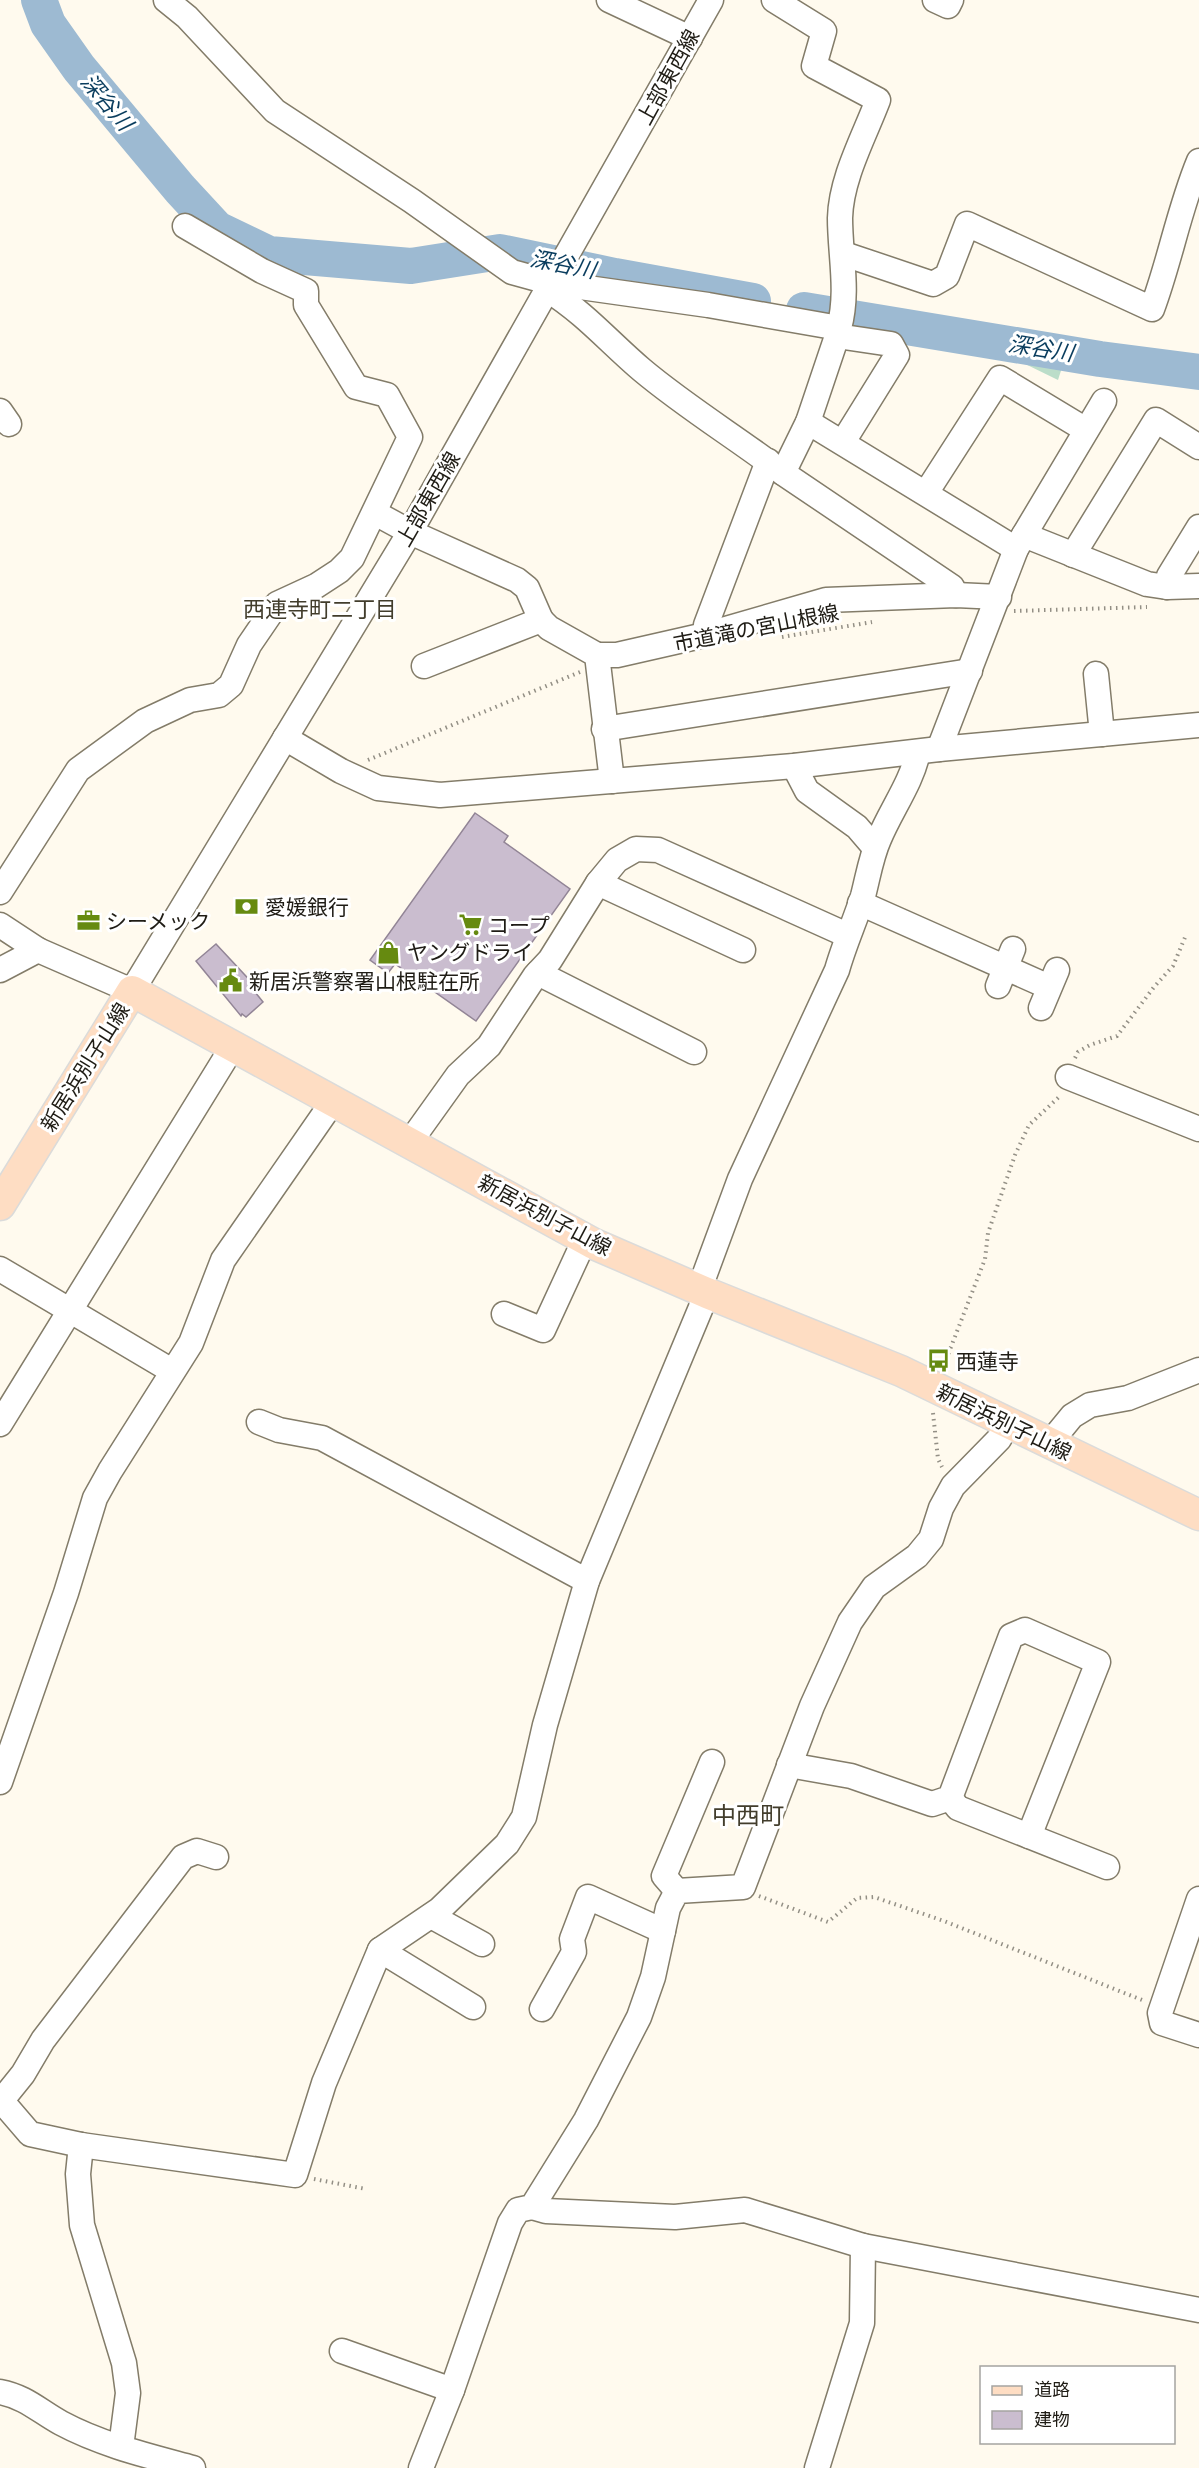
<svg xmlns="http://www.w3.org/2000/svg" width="1199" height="2468" viewBox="0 0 1199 2468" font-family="Inter,'Noto Sans JP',sans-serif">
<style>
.green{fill:#bbddc9}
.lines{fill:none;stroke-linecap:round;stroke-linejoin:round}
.river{stroke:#9dbad2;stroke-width:36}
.building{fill:#cabdcf;stroke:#928596;stroke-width:1.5}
.minor-casing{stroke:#837c69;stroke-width:27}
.major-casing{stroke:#dbdbda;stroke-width:33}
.path{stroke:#938f85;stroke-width:4;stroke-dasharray:1.5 4.5;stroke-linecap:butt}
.minor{stroke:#fff;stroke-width:24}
.major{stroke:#feddc3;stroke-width:30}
.labels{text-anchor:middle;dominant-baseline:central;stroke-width:6;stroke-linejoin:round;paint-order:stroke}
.street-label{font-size:21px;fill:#1f1c15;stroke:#fff}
.poi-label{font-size:21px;fill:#1f1c15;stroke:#fff;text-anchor:start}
.water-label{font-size:22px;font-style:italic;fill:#0a3d5e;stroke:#fff}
.neighbourhood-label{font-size:22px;fill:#423d2c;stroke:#fff}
.quarter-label{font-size:24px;fill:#423d2c;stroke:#fff}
</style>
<rect width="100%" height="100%" fill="#fffaee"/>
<path class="green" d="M1013,358H1065L1058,380Z"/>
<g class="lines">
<g class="river">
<path d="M39,0L48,24L79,68L180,189L217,229L269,254L411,266L500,252L615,276L753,301"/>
<path d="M804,310L1100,359L1199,372"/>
</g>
</g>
<g class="building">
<path d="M475,813L508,836L504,842L570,889L476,1021L395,964L388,973L370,960Z"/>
<path d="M216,944L258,989L255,992L263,1002L246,1017L242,1014L241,1016L196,961Z"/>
</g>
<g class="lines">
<defs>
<g id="minor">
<path d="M166,0L187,17L275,111L412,201L512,272L552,283L708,305L839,328C849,292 840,255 840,218C841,178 864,137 878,100L814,66L824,31L774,0"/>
<path d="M609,0L690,38"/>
<path d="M935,0L948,6L951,0"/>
<path d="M844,254L933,284L947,276L967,224L1152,309C1170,261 1179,209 1199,161"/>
<path d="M548,290C586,314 609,342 642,370C686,407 737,438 783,473"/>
<path d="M839,328L837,336L891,344L897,355L843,442"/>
<path d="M837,336L808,422L783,473L952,587L956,595"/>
<path d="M1104,401L1024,535L1147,584L1167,587L1199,586"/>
<path d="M0,411L9,424"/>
<path d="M808,422L1016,549"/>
<path d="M926,493L1000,378L1086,430"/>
<path d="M375,513L410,532L517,580L527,588L541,620L424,666"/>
<path d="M1073,555L1156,420L1199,447"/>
<path d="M1167,587L1169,576L1199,527"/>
<path d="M541,620L549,628L597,655L612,781"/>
<path d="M705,635L706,625L768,461"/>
<path d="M597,655H617L705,635L826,600L956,595L999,597"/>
<path d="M1096,674L1102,734"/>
<path d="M604,729L970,671"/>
<path d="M285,738L341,771L378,788L440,795L794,766L939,749L1199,725"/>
<path d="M939,749L1016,549L1024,535"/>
<path d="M794,766L807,791L857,827L875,848"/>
<path d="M598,883L743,950"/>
<path d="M0,892L78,770L145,721L190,700L219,695L231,685L249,645L277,604L316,586L339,571L352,558L410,437L387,395L356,387L306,305V291L262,271L185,226"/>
<path d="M860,903L1049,987"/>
<path d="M0,925L38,950L132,991L410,532L711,0"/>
<path d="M0,970L38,950"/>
<path d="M538,973L694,1052"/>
<path d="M998,986L1013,949"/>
<path d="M1041,1008L1057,970"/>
<path d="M1068,1077L1199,1129"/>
<path d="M410,1142L458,1075L489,1046L535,976L550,960L598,883L617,860L636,849L658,850L847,935"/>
<path d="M0,1269L172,1371"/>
<path d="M699,1290L740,1179L837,970C844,945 855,921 863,896C868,877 871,857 879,839C891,810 912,782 918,752"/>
<path d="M504,1314L543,1330L585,1239"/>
<path d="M259,1422L279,1430L322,1438L587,1581"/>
<path d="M0,1424L233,1046"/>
<path d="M1049,1444L1072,1416L1090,1405L1128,1398L1199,1370"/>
<path d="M789,1765L851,1776L932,1804L950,1798L1011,1636L1025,1630L1098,1662L1029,1836"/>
<path d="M0,1782L66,1593L95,1498L110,1471L191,1343L223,1260L334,1100"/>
<path d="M950,1798L958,1808L1107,1867"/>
<path d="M677,1891L664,1876L712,1762"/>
<path d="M1199,1899L1160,2013L1162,2023L1199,2035"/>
<path d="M431,1916L482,1944"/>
<path d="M380,1950L473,2007"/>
<path d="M542,2009L574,1952L572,1939L588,1897L663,1931"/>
<path d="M0,2099L30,2134L81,2145L295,2175L324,2083L380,1950L439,1910L507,1844L524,1817L545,1725L587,1581L707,1293"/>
<path d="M2,2100L23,2074L43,2040L183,1857L197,1851L216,1857"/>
<path d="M81,2145L78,2174L82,2225L124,2363L128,2393L121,2447"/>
<path d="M532,2207L546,2211L675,2217L745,2210L863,2246L1199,2310"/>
<path d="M342,2351L452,2390"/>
<path d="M0,2392C26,2397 39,2411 61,2423C102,2445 149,2456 193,2468"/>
<path d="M421,2468L452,2390L510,2223L518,2210L532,2207L586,2120L639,2017L653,1977L668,1908L677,1891L743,1887L812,1706L850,1622L874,1587L917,1556L931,1539L941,1508L953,1486L999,1439L1008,1424"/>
<path d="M817,2468L862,2323L863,2246"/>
</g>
<path id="major" d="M0,1205L132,991L594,1244L707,1293L901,1371L1199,1515"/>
</defs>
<use href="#minor" class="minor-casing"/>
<use href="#major" class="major-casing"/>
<g class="path">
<path d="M1014,611L1147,607"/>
<path d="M782,637L872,622"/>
<path d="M368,760L580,672"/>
<path d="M1075,1058L1078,1052L1090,1045L1117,1036L1154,987L1173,966L1186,935"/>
<path d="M944,1365L985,1259L988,1233L1015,1155L1029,1125L1060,1096"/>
<path d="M933,1413L938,1459L942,1467"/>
<path d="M759,1896L828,1922L857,1898L874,1897L944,1921L1142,2000"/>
<path d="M314,2179L366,2189"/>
</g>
<use href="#minor" class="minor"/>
<use href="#major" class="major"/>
</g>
<defs>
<symbol id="bank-bare" viewBox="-9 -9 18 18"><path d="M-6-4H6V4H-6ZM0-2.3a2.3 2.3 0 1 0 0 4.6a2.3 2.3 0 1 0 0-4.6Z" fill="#668a10" stroke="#fff" stroke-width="2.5" paint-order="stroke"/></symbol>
<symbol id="office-bare" viewBox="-9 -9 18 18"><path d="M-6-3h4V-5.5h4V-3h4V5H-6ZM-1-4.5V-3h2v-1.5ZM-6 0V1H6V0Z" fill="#668a10" stroke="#fff" stroke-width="2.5" paint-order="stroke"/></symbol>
<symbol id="supermarket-bare" viewBox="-9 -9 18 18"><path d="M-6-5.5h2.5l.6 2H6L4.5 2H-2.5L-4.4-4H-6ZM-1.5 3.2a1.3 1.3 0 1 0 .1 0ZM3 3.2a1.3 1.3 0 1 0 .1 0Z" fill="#668a10" stroke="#fff" stroke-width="2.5" paint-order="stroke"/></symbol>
<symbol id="shop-bare" viewBox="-9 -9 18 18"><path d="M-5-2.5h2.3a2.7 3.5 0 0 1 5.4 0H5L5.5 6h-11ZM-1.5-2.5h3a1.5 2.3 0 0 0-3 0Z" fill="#668a10" stroke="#fff" stroke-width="2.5" paint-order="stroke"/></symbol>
<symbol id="civic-bare" viewBox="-9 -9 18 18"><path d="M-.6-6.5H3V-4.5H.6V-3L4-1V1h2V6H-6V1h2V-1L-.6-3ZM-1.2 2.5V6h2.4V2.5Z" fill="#668a10" stroke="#fff" stroke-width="2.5" paint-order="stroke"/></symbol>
<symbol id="bus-bare" viewBox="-9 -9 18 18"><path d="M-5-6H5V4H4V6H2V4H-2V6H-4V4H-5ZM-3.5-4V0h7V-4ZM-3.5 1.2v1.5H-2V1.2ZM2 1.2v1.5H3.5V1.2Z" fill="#668a10" stroke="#fff" stroke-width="2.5" paint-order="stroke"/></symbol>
</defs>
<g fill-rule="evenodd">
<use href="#bank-bare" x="230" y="890" width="33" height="33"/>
<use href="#office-bare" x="72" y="904" width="33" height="33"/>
<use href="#supermarket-bare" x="454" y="908" width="33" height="33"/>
<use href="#shop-bare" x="372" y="936" width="33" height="33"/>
<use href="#civic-bare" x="214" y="964" width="33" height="33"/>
<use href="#bus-bare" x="922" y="1344" width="33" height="33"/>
</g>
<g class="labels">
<g class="street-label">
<text transform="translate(668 77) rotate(-61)">上部東西線</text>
<text transform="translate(428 499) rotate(-60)">上部東西線</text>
<text transform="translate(756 628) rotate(-11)">市道滝の宮山根線</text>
<text transform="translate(85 1067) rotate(-58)">新居浜別子山線</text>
<text transform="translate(545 1215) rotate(28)">新居浜別子山線</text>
<text transform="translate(1004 1422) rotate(26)">新居浜別子山線</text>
</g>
<g class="poi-label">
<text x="265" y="907">愛媛銀行</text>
<text x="106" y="921">シーメック</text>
<text x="488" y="925">コープ</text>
<text x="407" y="952">ヤングドライ</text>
<text x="249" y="981">新居浜警察署山根駐在所</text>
<text x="956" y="1361">西蓮寺</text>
</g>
<g class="water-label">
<text transform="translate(107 102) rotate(50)">深谷川</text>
<text transform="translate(563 264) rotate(11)">深谷川</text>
<text transform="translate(1041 348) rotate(9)">深谷川</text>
</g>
<g class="neighbourhood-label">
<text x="320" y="609">西連寺町二丁目</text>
</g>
<g class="quarter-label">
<text x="748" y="1815">中西町</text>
</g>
</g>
<rect x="980" y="2366" width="195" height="78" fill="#ffffff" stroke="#a5a4a1" stroke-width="1.5"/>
<rect x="992" y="2386" width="30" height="9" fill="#feddc3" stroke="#a5a4a1" stroke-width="1.5"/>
<text x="1034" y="2396" font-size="18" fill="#1f1c15">道路</text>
<rect x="992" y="2411" width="30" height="18" fill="#cabdcf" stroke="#a5a4a1" stroke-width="1.5"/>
<text x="1034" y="2426" font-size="18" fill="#1f1c15">建物</text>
</svg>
